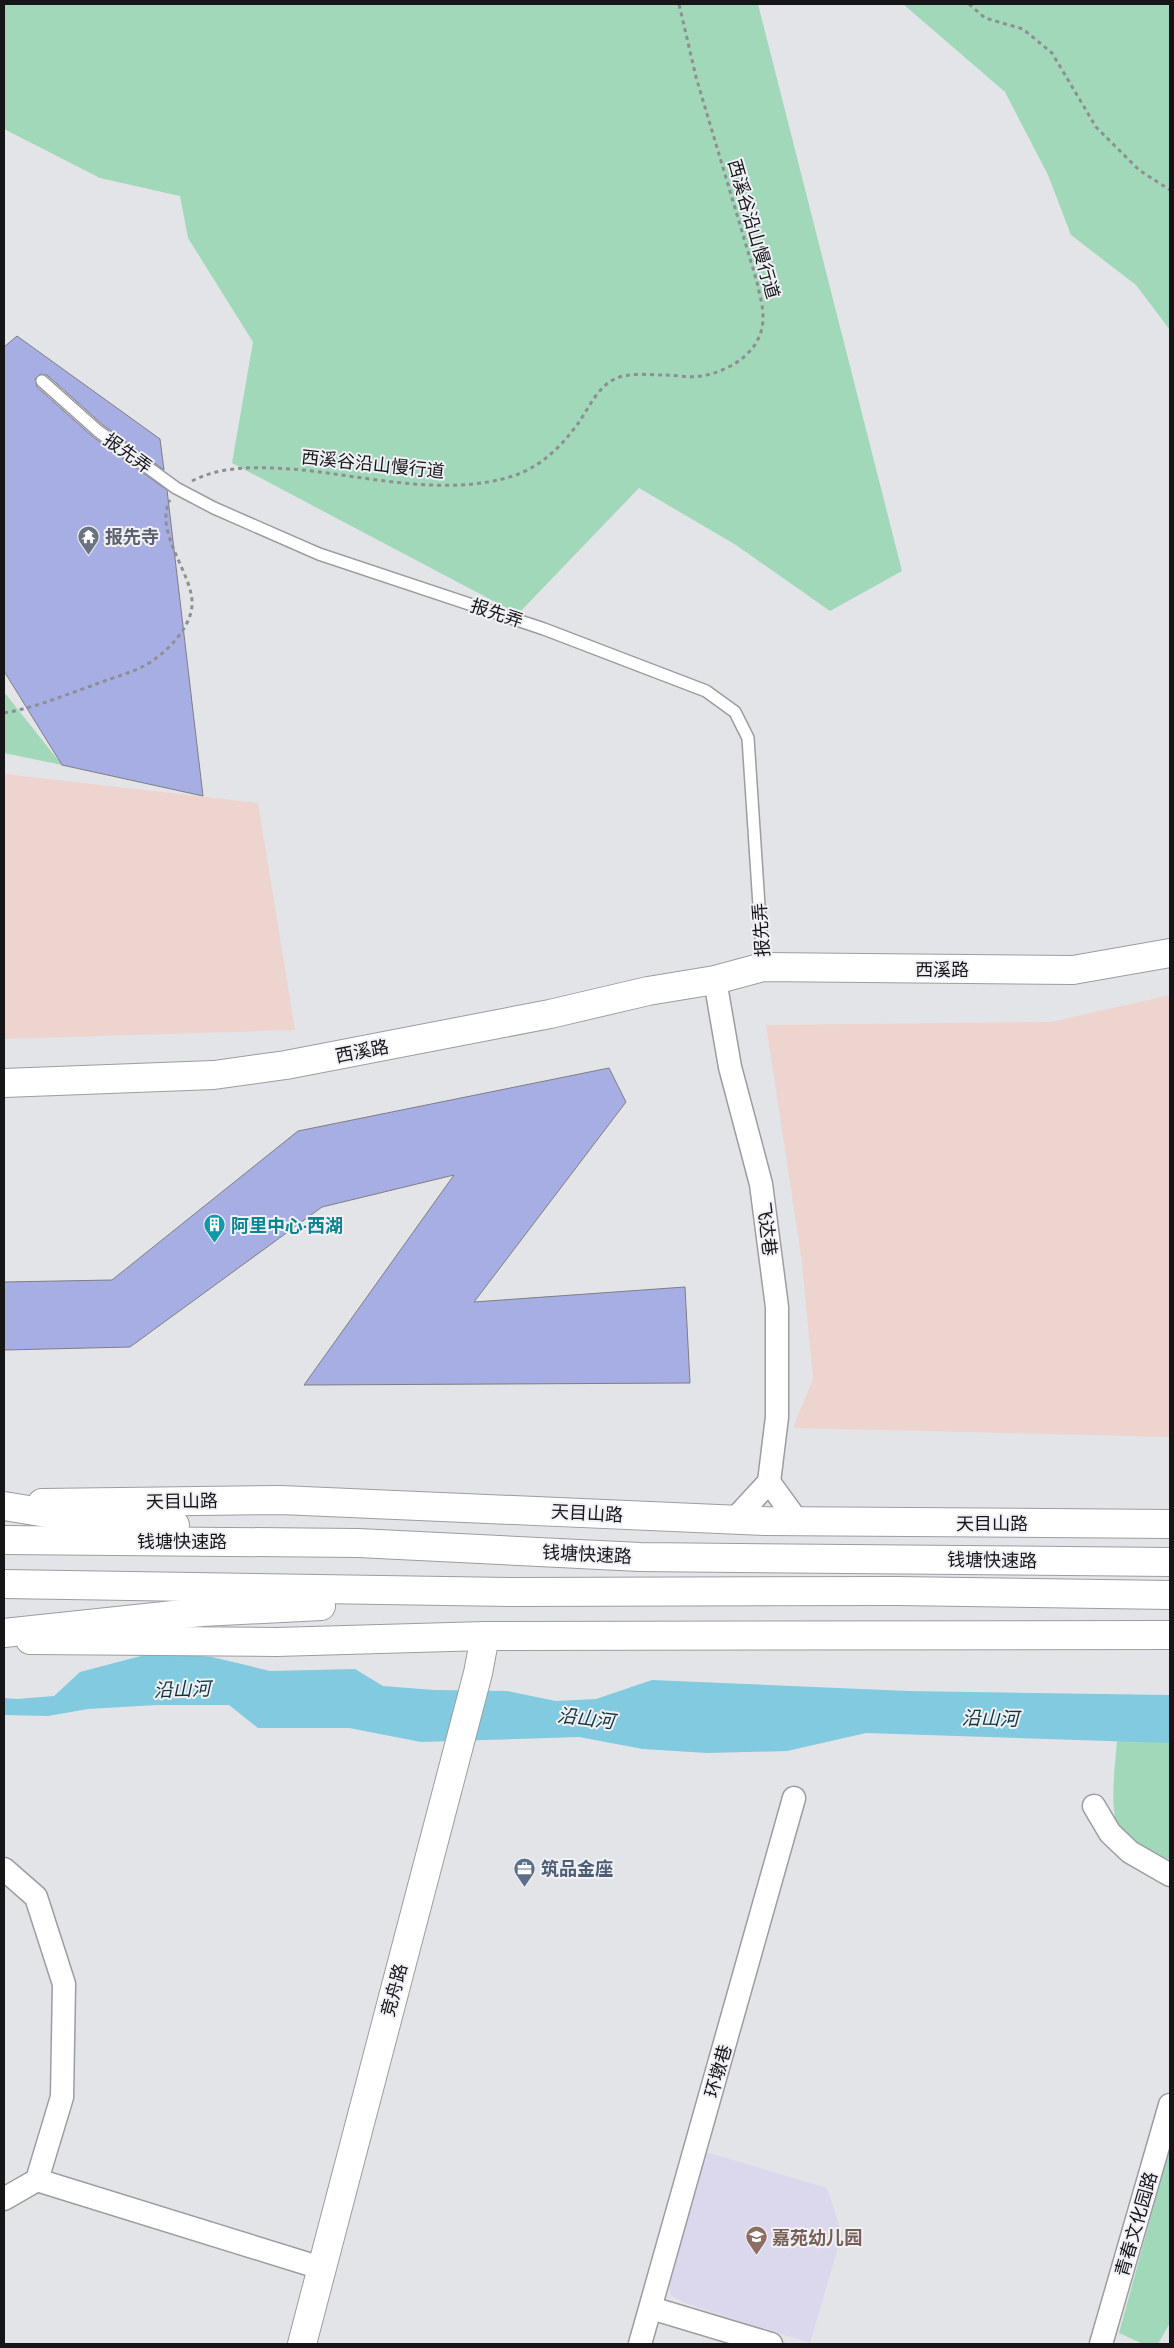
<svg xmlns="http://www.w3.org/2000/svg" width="1174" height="2348" viewBox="0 0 1174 2348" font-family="Quicksand,'Noto Sans SC',sans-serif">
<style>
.industrial{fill:#edd4ce}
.education{fill:#dbd7ed}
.green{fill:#a0d8b9}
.water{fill:#82cadf}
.building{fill:#a7aee4;stroke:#7e7e82}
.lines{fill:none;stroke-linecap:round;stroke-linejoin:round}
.lane-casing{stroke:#9c9da0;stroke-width:14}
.street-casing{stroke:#9c9da0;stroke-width:25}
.secondary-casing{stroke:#9c9da0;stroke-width:30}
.primary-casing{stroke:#9c9da0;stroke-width:30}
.highway-casing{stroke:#9c9da0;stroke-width:30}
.path{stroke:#8e8f92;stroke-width:3;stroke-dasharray:4 4;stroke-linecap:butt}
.lane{stroke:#fff;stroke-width:11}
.street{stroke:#fff;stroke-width:22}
.secondary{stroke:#fff;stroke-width:28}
.primary{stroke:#fff;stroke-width:28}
.highway{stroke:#fff;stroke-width:28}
.labels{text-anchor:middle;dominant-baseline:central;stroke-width:4;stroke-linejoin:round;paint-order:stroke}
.street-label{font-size:18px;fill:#161618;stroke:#f0f1f5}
.worship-label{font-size:18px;font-weight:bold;fill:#5b616d;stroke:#f0f1f5;text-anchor:start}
.culture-label{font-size:18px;font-weight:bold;fill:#0d838f;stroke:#f0f1f5;text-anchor:start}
.service-label{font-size:18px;font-weight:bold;fill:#4e5e75;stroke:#f0f1f5;text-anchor:start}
.education-label{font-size:18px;font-weight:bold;fill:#785e54;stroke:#f0f1f5;text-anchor:start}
.water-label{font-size:19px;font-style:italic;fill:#10333d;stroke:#f0f1f5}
</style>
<rect width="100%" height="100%" fill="#e3e4e8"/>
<g class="industrial">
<path d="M4,774L258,803L295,1030L4,1039Z"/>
<path d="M1170,995V1437L793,1428L813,1379L802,1262L766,1025L1051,1022Z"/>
</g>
<path class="education" d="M706,2152L827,2188L842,2234L810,2343L687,2304L670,2295L669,2278Z"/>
<g class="green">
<path d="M4,4H758L902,571L830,611L736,545L639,488L518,614L232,463L253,342L188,238L180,196L100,178L4,129Z"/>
<path d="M903,4H1170V330L1136,285L1071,235L1048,175L1005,92Z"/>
<path d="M4,692L62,765L4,753Z"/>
<path d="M1118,1729L1170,1733V1860C1153,1852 1133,1845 1120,1830C1107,1813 1117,1751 1118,1729Z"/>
<path d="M1170,2147V2323L1158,2344H1143L1119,2333Z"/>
</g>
<path class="water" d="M156,1652L212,1657L270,1671L355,1669L383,1686L434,1690L507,1691L556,1701L596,1699L652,1680L908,1691L1170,1695V1743L866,1733L787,1751L707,1753L643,1749L579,1737L421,1742L349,1728H258L229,1705H157L88,1709L48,1716L4,1715V1698L17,1699L54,1696L80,1672Z"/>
<g class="building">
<path d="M17,336L160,439L164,470L103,425L47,375L40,374L35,379L37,387L93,437L167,490L203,796L62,765L4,671V347Z"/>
<path d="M609,1068L626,1102L474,1302L685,1287L690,1383L304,1385L454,1175L322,1207L130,1347L4,1350V1282L112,1280L298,1131Z"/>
</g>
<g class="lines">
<defs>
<path id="lane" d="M42,381L98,431L176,488L214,508L319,554L544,629L706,691L735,712L748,738L763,967"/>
<g id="street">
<path d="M715,980L730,1067L761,1184L777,1307V1417L769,1482L734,1520"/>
<path d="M769,1482L798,1522"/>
<path d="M1094,1806L1110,1833L1130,1852L1170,1875"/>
<path d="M4,1869L36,1897L64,1984L62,2097L37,2180L4,2199"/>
<path d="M37,2180L321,2268"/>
<path d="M651,2308L771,2344"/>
<path d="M640,2344L794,1798"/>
<path d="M1101,2344L1170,2105"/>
</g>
<g id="secondary">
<path d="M4,1083L214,1075L286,1065L550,1014L648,991L715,980L763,967L1073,970L1170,953"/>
<path d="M302,2344L478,1673L485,1636"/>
</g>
<g id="primary">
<path d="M42,1503L281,1500L765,1521L1170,1524"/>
<path d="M30,1640L276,1642L485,1636L1170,1635"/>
</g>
<g id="highway">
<path d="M4,1506L47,1513L175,1525"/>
<path d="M4,1540L358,1543L640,1557L1170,1562"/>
<path d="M4,1584L513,1592L897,1591L1170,1595"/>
<path d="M4,1633L202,1612L321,1606"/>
</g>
</defs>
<use href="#lane" class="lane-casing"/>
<use href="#street" class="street-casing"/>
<use href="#secondary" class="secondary-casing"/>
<use href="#primary" class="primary-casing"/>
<use href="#highway" class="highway-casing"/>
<g class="path">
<path d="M969,4L985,18L1023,29L1052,53L1096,127L1139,170L1170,190"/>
<path d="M192,481C224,465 257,467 292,469C363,475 444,498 513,476C540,467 560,448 577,425C588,410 597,387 615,379C628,372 650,375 664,375C676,375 690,378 701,376C732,371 764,350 763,316C763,305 759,293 757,282L696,77L679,4"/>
<path d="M4,713C34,708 62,696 91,686C108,679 128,674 144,666C164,655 191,629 192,605C194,575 153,532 170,500"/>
</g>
<use href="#lane" class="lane"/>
<use href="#street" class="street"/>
<use href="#secondary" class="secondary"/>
<use href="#primary" class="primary"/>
<use href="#highway" class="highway"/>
</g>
<defs>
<symbol id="temple-pin" viewBox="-11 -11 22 30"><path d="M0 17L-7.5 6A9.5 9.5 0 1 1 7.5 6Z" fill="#6b7280" stroke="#f0f1f5"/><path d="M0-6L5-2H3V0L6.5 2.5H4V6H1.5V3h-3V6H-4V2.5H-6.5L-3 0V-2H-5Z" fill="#fff"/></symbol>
<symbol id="building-pin" viewBox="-11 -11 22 30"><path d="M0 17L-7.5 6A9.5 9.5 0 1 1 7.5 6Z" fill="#0f9aa8" stroke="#f0f1f5"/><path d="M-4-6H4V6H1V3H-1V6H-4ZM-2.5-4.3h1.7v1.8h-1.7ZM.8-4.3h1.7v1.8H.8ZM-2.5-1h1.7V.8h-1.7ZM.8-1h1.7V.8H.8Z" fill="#fff"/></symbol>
<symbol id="office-pin" viewBox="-11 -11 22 30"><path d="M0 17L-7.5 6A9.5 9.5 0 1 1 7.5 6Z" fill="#5c6f8a" stroke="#f0f1f5"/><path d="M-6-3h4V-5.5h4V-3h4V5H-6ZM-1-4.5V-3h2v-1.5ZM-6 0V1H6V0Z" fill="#fff"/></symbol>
<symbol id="school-pin" viewBox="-11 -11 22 30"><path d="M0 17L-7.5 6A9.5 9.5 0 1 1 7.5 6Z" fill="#8d6e63" stroke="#f0f1f5"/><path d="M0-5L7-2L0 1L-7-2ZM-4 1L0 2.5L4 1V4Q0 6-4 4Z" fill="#fff"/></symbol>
</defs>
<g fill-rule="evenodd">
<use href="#temple-pin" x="76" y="524" width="25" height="34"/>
<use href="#building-pin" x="202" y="1212" width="25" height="34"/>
<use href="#office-pin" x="512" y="1856" width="25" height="34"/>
<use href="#school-pin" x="744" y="2224" width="25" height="34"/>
</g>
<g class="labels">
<g class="street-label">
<text transform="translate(754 229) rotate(74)">西溪谷沿山慢行道</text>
<text transform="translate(128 453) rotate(36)">报先弄</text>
<text transform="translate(373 464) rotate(6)">西溪谷沿山慢行道</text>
<text transform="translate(497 613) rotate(18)">报先弄</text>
<text transform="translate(761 930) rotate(-94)">报先弄</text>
<text x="942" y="969">西溪路</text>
<text transform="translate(362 1051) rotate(-11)">西溪路</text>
<text transform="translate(767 1229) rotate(83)">飞达巷</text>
<text transform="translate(182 1501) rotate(-1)">天目山路</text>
<text transform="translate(587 1513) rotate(3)">天目山路</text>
<text x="992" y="1523">天目山路</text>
<text x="182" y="1541">钱塘快速路</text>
<text transform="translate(587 1554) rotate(3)">钱塘快速路</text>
<text transform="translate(992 1560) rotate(1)">钱塘快速路</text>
<text transform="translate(394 1990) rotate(-75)">竞舟路</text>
<text transform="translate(718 2071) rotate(-74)">环墩巷</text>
<text transform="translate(1136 2224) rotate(-74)">青春文化园路</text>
</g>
<g class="worship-label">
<text x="105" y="536">报先寺</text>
</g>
<g class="culture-label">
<text x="231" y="1225">阿里中心·西湖</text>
</g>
<g class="service-label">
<text x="541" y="1868">筑品金座</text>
</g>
<g class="education-label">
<text x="772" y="2237">嘉苑幼儿园</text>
</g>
<g class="water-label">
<text transform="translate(182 1689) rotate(-2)">沿山河</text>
<text transform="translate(586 1718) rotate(7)">沿山河</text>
<text transform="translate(990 1718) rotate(1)">沿山河</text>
</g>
</g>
<rect width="1174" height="2348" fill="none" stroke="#161618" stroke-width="10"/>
</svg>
